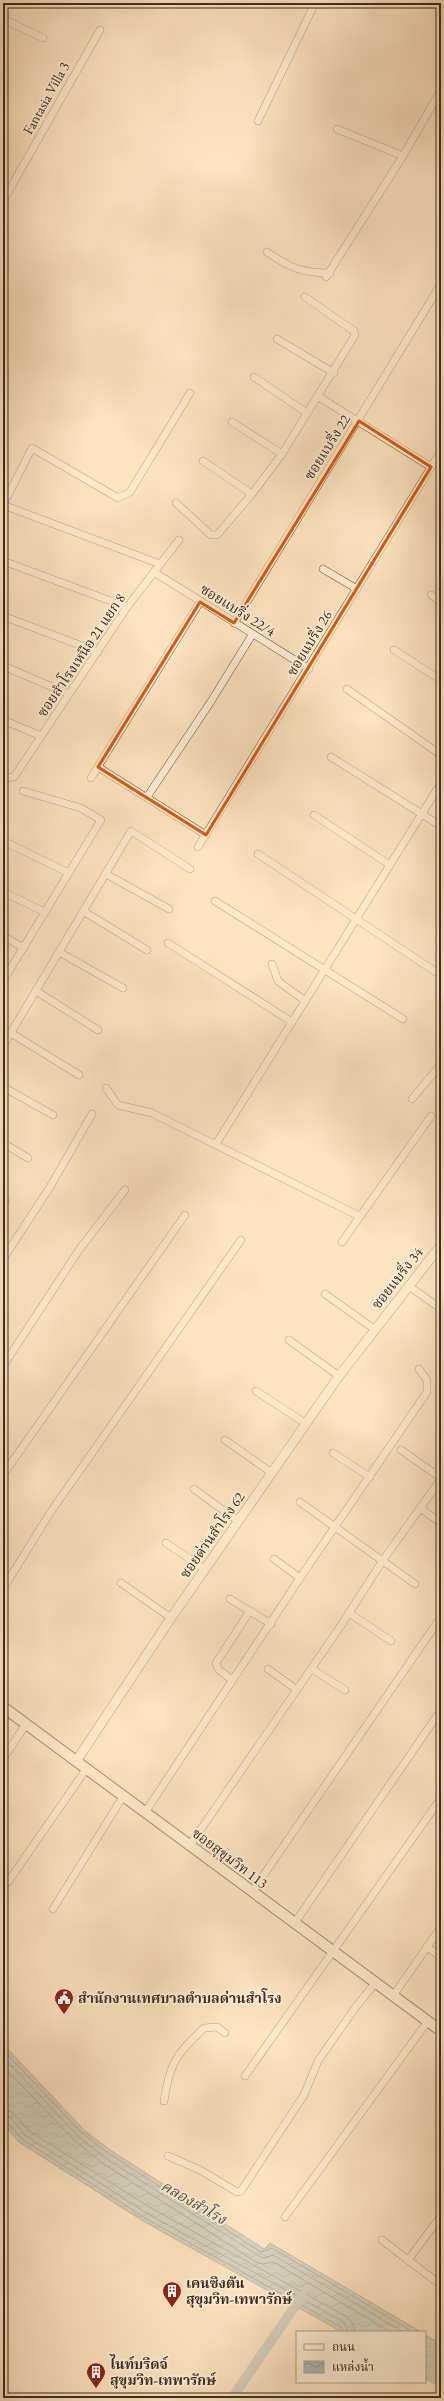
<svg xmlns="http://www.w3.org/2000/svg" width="444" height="2401" viewBox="0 0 444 2401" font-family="'EB Garamond','Noto Serif Thai',serif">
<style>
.water{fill:url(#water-waves);stroke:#7b827f}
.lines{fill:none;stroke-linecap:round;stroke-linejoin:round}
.shore{stroke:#707470;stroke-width:1}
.canal{stroke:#a5bbbc;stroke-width:10}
.minor-casing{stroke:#6c5a4a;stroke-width:8}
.tertiary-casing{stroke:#6c5a4a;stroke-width:10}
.secondary-casing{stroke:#3b2c24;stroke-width:12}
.minor{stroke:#feedd5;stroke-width:7}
.tertiary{stroke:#feedd5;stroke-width:9}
.secondary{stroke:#feedd5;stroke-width:10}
.marked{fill:none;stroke:#df570d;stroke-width:3;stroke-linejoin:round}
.labels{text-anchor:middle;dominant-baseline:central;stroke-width:4;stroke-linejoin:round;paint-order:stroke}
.street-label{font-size:14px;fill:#3b2c24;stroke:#feedd5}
.poi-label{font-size:14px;font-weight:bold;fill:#3b2c24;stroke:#feedd5;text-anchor:start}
.water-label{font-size:15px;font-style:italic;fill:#56504a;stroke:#feedd5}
</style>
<defs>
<pattern id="water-waves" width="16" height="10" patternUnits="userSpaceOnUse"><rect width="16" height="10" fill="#a5bbbc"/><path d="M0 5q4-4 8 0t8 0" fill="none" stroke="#889899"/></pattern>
</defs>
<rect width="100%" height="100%" fill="#fde3be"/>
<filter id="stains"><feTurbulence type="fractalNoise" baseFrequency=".005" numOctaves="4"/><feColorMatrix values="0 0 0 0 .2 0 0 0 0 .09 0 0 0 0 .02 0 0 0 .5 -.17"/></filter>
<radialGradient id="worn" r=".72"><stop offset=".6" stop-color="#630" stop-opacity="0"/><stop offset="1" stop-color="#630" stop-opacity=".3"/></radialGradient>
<g class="water">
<path d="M3,2044L84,2130L110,2150L264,2249L270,2243L421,2332H342L143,2221L19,2142L3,2123Z"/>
<path d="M425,2335L441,2344V2387L425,2378Z"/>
</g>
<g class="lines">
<g class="shore">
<path d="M3,2050L82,2133L108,2153L261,2252L272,2248L413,2332"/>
<path d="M3,2057L79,2137L105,2158L259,2256L264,2258L273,2255L403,2332"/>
<path d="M3,2066L74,2140L101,2162L256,2262L263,2264L273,2262L391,2332"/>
<path d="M3,2110L12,2112L29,2131L151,2208L347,2317L353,2324L355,2332"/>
<path d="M3,2116L11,2118L25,2135L148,2214L344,2322L348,2332"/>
<path d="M3,2121L7,2122L22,2139L145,2218L341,2327L343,2332"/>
</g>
<path class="canal" d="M232,2398L302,2296"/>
<defs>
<g id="minor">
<path d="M3,19L43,38"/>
<path d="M258,121L315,3"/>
<path d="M337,129L403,156"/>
<path d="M3,201L100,30"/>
<path d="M267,252C290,268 302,273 330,273"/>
<path d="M326,277L403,156L441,90"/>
<path d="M277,339L334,373"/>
<path d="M254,377L307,413"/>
<path d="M319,397L431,467"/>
<path d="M232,422L282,454"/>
<path d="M203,461L252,494"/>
<path d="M176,503L211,535H217L252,494L282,454L355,335L354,331L305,297"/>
<path d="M3,505L32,448L118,498L130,492L190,393"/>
<path d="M3,505L160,564"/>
<path d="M3,561L127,607"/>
<path d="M323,569L357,589"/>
<path d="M154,572L309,669"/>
<path d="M431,595L441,602"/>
<path d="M3,616L98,652"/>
<path d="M234,623L441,284"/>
<path d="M394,650L441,680"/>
<path d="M3,666L69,694"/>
<path d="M347,689L441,755"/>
<path d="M3,720L41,736"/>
<path d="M331,757L441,826"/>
<path d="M98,767L206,835"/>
<path d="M3,777L7,778L14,777L127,607L179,540"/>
<path d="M91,778L200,602"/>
<path d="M147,797L210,703L252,635"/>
<path d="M314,815L390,865"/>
<path d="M3,841L69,873"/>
<path d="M198,847L441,451"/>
<path d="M258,854L436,972"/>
<path d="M106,874L169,909"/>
<path d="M3,892L45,912"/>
<path d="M215,901L403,1019"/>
<path d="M83,911L147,950"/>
<path d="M3,936L24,948"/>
<path d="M168,943L292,1022"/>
<path d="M59,952L123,988"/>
<path d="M272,964L278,981L304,1000"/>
<path d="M3,981L101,820L81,808L23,791"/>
<path d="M36,991L98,1030"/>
<path d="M11,1033L79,1075"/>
<path d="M3,1046L131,831L190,869"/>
<path d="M3,1087L53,1115"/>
<path d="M106,1088L118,1105L152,1113L359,1216"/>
<path d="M412,1099L441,1064"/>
<path d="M3,1143L28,1158"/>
<path d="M216,1144L441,783"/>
<path d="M3,1198L6,1200"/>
<path d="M342,1242L431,1116"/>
<path d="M3,1259L50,1187L92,1114"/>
<path d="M409,1286L441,1309"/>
<path d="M325,1294L374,1329"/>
<path d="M289,1340L339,1376"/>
<path d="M3,1366L79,1250L125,1190"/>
<path d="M256,1391L305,1423"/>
<path d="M225,1440L272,1473"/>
<path d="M401,1450L441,1478"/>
<path d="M333,1453L370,1477"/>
<path d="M3,1475L185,1215"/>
<path d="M194,1489L238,1521"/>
<path d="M300,1502L415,1584"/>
<path d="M420,1508L441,1523"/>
<path d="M166,1543L205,1569"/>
<path d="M274,1559L300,1578"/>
<path d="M121,1583L171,1618"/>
<path d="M3,1589L50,1513L241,1240"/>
<path d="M230,1599L271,1624"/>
<path d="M349,1613L391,1641"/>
<path d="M268,1669L297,1690"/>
<path d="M312,1669L345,1690"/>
<path d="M232,1680L218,1669L216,1663L250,1611"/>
<path d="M3,1759L26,1724"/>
<path d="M146,1811L300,1578L427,1392V1380L419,1369"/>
<path d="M190,1845L340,1627L383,1560L441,1479"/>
<path d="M8,1882L87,1768"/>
<path d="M252,1892L441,1617"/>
<path d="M53,1909L124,1795"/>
<path d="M294,1924L441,1710"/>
<path d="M427,1947L441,1957"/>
<path d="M393,1996L441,1927"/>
<path d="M245,2076L441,1798"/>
<path d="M164,2101C170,2062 176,2055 204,2028L217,2027L225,2033"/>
<path d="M168,2156L200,2170L237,2192L241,2191L304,2095L318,2061L355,2008L376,1982"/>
<path d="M285,2217L428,2021"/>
<path d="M382,2240L408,2260L441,2216"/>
<path d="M408,2260L441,2285"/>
</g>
<path id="tertiary" d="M77,1760L171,1618L339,1376L441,1245"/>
<path id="secondary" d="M3,1707L441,2031"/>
</defs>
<use href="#minor" class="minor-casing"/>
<use href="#tertiary" class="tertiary-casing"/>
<use href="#secondary" class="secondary-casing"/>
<use href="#minor" class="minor"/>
<use href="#tertiary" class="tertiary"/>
<use href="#secondary" class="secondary"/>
</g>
<path d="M0 0H444V2401H0ZM359,421L431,467L206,835L98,767L200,602L234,623Z" fill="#fde3be" fill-opacity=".55" fill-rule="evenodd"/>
<path class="marked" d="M359,421L431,467L206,835L98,767L200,602L234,623Z"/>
<defs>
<symbol id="civic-pin" viewBox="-11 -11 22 30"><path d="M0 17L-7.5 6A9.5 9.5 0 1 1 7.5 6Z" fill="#8f2418" stroke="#feedd5"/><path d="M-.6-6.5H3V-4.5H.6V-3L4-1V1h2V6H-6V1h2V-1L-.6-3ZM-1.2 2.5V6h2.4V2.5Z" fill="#fff"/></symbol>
<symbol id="building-pin" viewBox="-11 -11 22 30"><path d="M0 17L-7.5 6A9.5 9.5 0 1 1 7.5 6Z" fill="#8f2418" stroke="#feedd5"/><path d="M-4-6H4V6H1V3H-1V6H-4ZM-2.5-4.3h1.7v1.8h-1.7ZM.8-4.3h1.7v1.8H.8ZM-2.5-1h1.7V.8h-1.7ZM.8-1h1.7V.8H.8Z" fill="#fff"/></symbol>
</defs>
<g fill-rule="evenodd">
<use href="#civic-pin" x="53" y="1987" width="22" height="30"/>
<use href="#building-pin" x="161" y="2280" width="22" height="30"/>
<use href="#building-pin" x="85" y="2361" width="22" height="30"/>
</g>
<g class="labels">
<g class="street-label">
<text transform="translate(46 98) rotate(-61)">Fantasia Villa 3</text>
<text transform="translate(327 447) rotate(-58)">ซอยแบริ่ง 22</text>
<text transform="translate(238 610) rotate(32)">ซอยแบริ่ง 22/4</text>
<text transform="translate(309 643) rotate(-59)">ซอยแบริ่ง 26</text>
<text transform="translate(81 655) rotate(-56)">ซอยสำโรงเหนือ 21 แยก 8</text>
<text transform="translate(397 1278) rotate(-52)">ซอยแบริ่ง 34</text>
<text transform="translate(212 1535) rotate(-55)">ซอยด่านสำโรง 62</text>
<text transform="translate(230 1858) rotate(37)">ซอยสุขุมวิท 113</text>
</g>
<g class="poi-label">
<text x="78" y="1998">สำนักงานเทศบาลตำบลด่านสำโรง</text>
<text x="186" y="2283">เคนซิงตัน<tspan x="186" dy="16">สุขุมวิท-เทพารักษ์</tspan></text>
<text x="110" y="2364">ไนท์บริดจ์<tspan x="110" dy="16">สุขุมวิท-เทพารักษ์</tspan></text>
</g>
<g class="water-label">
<text transform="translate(194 2202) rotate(30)">คลองสำโรง</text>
</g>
</g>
<rect width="444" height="2401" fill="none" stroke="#fde3be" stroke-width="16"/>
<rect x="4" y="4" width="436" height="2393" fill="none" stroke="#3b2c24" stroke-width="2"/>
<rect x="8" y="8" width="428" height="2385" fill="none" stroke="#3b2c24"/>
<rect x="296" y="2331" width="130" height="52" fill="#feedd5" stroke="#b0a08e"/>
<rect x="304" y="2344" width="20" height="6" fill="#feedd5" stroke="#b0a08e"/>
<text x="332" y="2351" font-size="12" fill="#3b2c24">ถนน</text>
<rect x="304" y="2361" width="20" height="12" fill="url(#water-waves)" stroke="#b0a08e"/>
<text x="332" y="2371" font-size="12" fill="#3b2c24">แหล่งน้ำ</text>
<rect width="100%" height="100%" filter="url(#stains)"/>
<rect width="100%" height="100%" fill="url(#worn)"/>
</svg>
